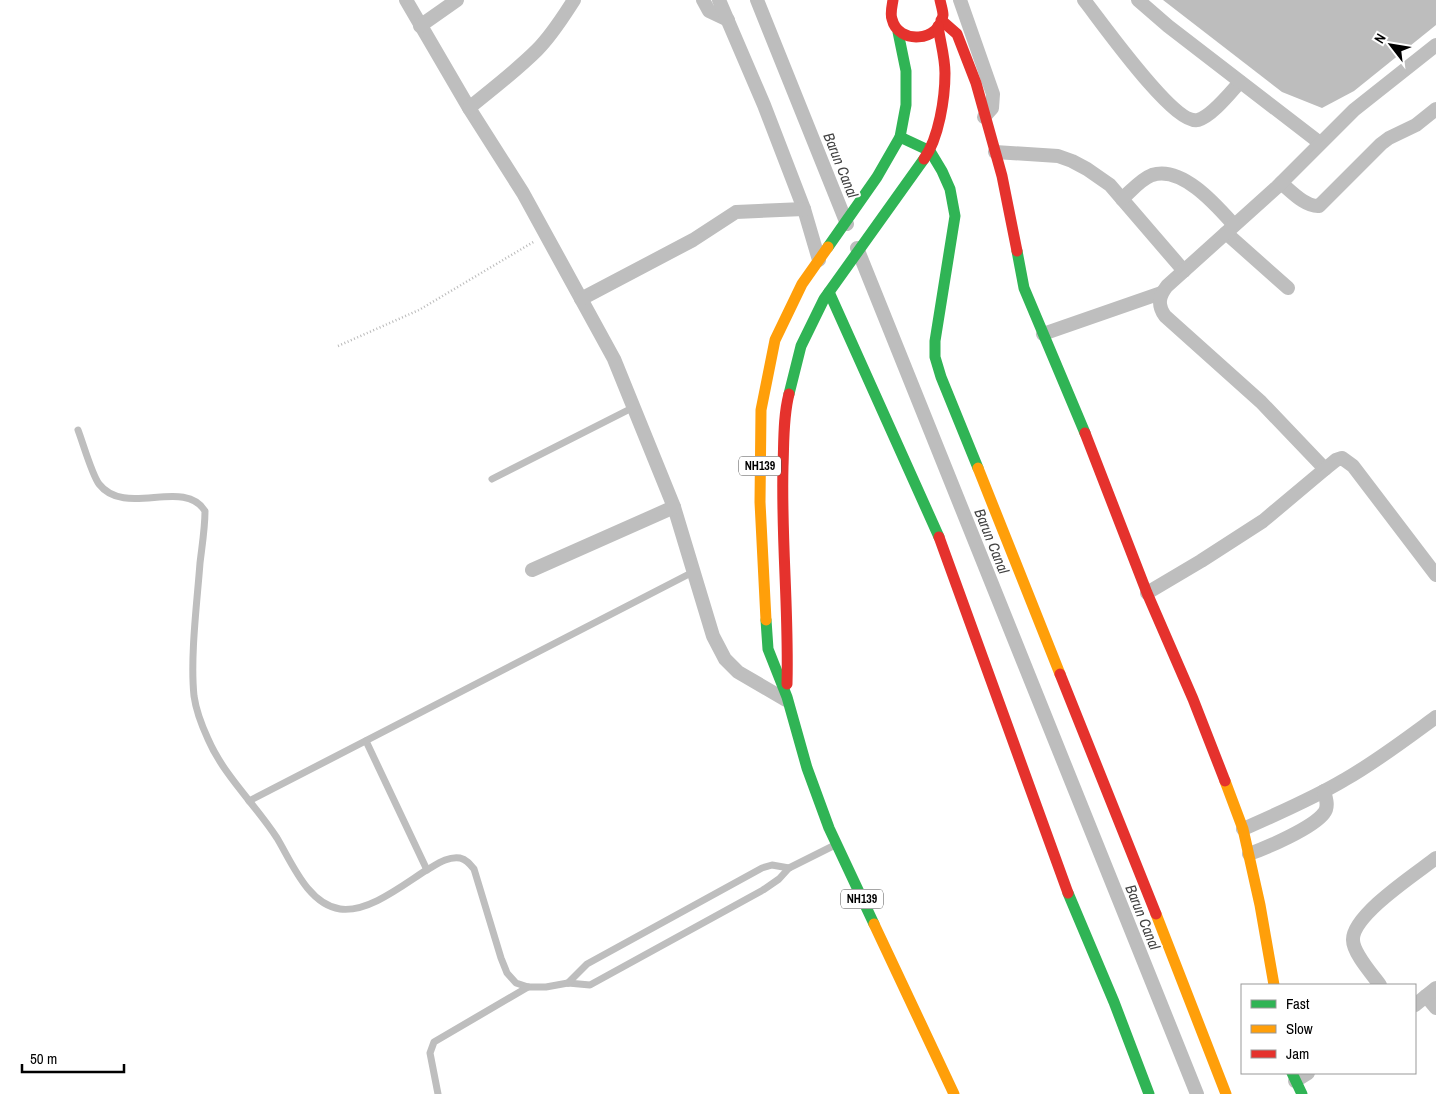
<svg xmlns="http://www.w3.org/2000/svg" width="1436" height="1094" viewBox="0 0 1436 1094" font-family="'Archivo Narrow',sans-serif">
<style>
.water{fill:#bdbdbd}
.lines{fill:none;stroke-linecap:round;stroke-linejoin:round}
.canal{stroke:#bdbdbd;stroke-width:14}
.path{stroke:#b9b9b9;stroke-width:2.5;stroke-dasharray:1 2.5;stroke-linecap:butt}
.lane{stroke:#bebebe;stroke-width:7}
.street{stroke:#bebebe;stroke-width:14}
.fast{stroke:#30b455;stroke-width:11}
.slow{stroke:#ff9f0a;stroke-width:11}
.jam{stroke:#e5322d;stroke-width:11}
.labels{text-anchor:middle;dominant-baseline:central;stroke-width:4;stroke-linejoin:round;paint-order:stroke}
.shield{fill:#fff;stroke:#4c4c4c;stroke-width:1}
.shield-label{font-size:12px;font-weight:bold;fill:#000}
.water-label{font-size:15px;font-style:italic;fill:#424242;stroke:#fff}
</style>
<rect width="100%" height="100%" fill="#fff"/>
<path class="water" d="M1163,0H1436V25L1354,91L1322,108L1282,92Z"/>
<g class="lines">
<g class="canal">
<path d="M757,0L847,224"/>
<path d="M857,248L1197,1094"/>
</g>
<path class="path" d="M338,346L419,310L535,241"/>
<g class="lane">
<path d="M78,430C83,443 92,475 99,484C125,518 184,477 205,511C205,528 202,546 200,563C197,603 190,657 194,696C196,710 202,726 208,739C224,776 255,804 277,838C292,863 308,904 340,909C368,913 403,885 425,871C436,865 447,856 460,858C466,859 470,864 474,869L501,958L507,973L516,983L528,987H546L568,983L590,985L763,890L779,879L789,868L833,846"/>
<path d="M492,479L634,407"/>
<path d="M366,741L427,870"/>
<path d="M249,801L693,572"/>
<path d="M568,983L587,964L762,868L772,865L789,868"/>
<path d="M438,1094L430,1053L434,1042L528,987"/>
</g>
<g class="street">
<path d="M406,0L469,108L523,193L614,359L674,507L713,636L725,659L738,672L786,700"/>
<path d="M703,0L709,11L728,20"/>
<path d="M719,0L764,105L804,209L819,260"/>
<path d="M960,0L993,94L992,108L984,117"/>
<path d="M1084,0C1100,20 1174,126 1198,120C1212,116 1230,93 1240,82"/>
<path d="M1138,0L1168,26L1320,143"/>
<path d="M420,26L457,0"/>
<path d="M469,108C492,89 516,71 537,50C552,35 563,17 574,0"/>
<path d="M995,152L1058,156L1072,161L1087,169L1110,185L1184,271"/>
<path d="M1281,183C1291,191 1305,207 1319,206L1381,144L1389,138L1416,125L1436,109"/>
<path d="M1122,199C1131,191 1141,179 1152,175C1182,165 1217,206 1234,225"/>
<path d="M1226,233L1288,288"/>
<path d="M581,299L693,240L736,212L804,209"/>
<path d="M1043,334L1161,293"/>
<path d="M1325,469L1261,402L1165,316C1157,305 1159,296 1167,286L1277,187L1354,110L1436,45"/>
<path d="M532,570L674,507"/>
<path d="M1147,593L1201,561L1263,521L1325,469L1336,460L1342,458L1353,466L1436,575"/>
<path d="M1243,829C1277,814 1312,799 1344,780C1376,762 1406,739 1436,717"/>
<path d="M1249,854C1266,848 1313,828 1324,813C1329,807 1326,798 1324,791"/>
<path d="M1380,985C1372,974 1353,953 1353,940C1352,915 1417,873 1436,858"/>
<path d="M1426,996L1436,1008"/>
<path d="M1415,1005L1436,988"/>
<path d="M1295,1081L1308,1073"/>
</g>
<g class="fast">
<path d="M900,137L930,151L942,171L950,189L955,216L935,341V357L941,377L978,468"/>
<path d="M828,247L877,177L900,137L906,105V71L898,32"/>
<path d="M1017,251L1024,288L1085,433"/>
<path d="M829,292L939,537"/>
<path d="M789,394L801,346L824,299L924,159"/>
<path d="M766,620L768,649L787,697L807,768L829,828L874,924"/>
<path d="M1068,893L1114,1002L1149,1094"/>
<path d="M1292,1073L1302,1094"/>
</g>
<g class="slow">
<path d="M978,468L1060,674"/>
<path d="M766,620L760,502L761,410L775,340L802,284L828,247"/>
<path d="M1225,781L1243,829L1260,905L1274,985"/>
<path d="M1156,914L1226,1094"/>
<path d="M874,924L954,1094"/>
</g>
<g class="jam">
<path d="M893,0C892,6 890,14 892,19C898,45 940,42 943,15C943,11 941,5 940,0"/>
<path d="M941,20L957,34L976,83L1002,176L1017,251"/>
<path d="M924,159C939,138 945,98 945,73C945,57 940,41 938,26"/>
<path d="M1085,433L1147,593L1193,699L1225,781"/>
<path d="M939,537L1068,893"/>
<path d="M1060,674L1156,914"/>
<path d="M787,684C789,611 781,539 783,466C784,442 783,417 789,394"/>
</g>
</g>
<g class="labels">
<g class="shield">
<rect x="739" y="456.5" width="42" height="19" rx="4"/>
<rect x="841" y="889.5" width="42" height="19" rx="4"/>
</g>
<g class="shield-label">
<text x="760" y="466">NH139</text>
<text x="862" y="899">NH139</text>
</g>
<g class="water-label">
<text transform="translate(841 165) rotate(68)">Barun Canal</text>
<text transform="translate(992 541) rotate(68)">Barun Canal</text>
<text transform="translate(1143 917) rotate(68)">Barun Canal</text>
</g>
</g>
<rect x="1241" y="984" width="175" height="90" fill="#ffffff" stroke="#999999"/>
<rect x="1251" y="1000" width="25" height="8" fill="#30b455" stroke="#999999"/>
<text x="1286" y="1009" font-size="15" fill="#000000">Fast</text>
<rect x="1251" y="1025" width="25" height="8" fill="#ff9f0a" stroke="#999999"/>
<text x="1286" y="1034" font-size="15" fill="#000000">Slow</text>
<rect x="1251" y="1050" width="25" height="8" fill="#e5322d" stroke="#999999"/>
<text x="1286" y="1059" font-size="15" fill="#000000">Jam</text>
<g transform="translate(1391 45) rotate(301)" stroke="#ffffff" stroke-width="4" paint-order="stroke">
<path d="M0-4L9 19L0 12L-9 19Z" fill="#000000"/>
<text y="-8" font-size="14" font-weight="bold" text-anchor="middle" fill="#000000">N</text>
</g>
<path d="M22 1064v8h102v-8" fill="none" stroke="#000000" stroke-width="2.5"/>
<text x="30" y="1064" font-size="15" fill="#000000" stroke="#ffffff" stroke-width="4" paint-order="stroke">50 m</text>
</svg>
